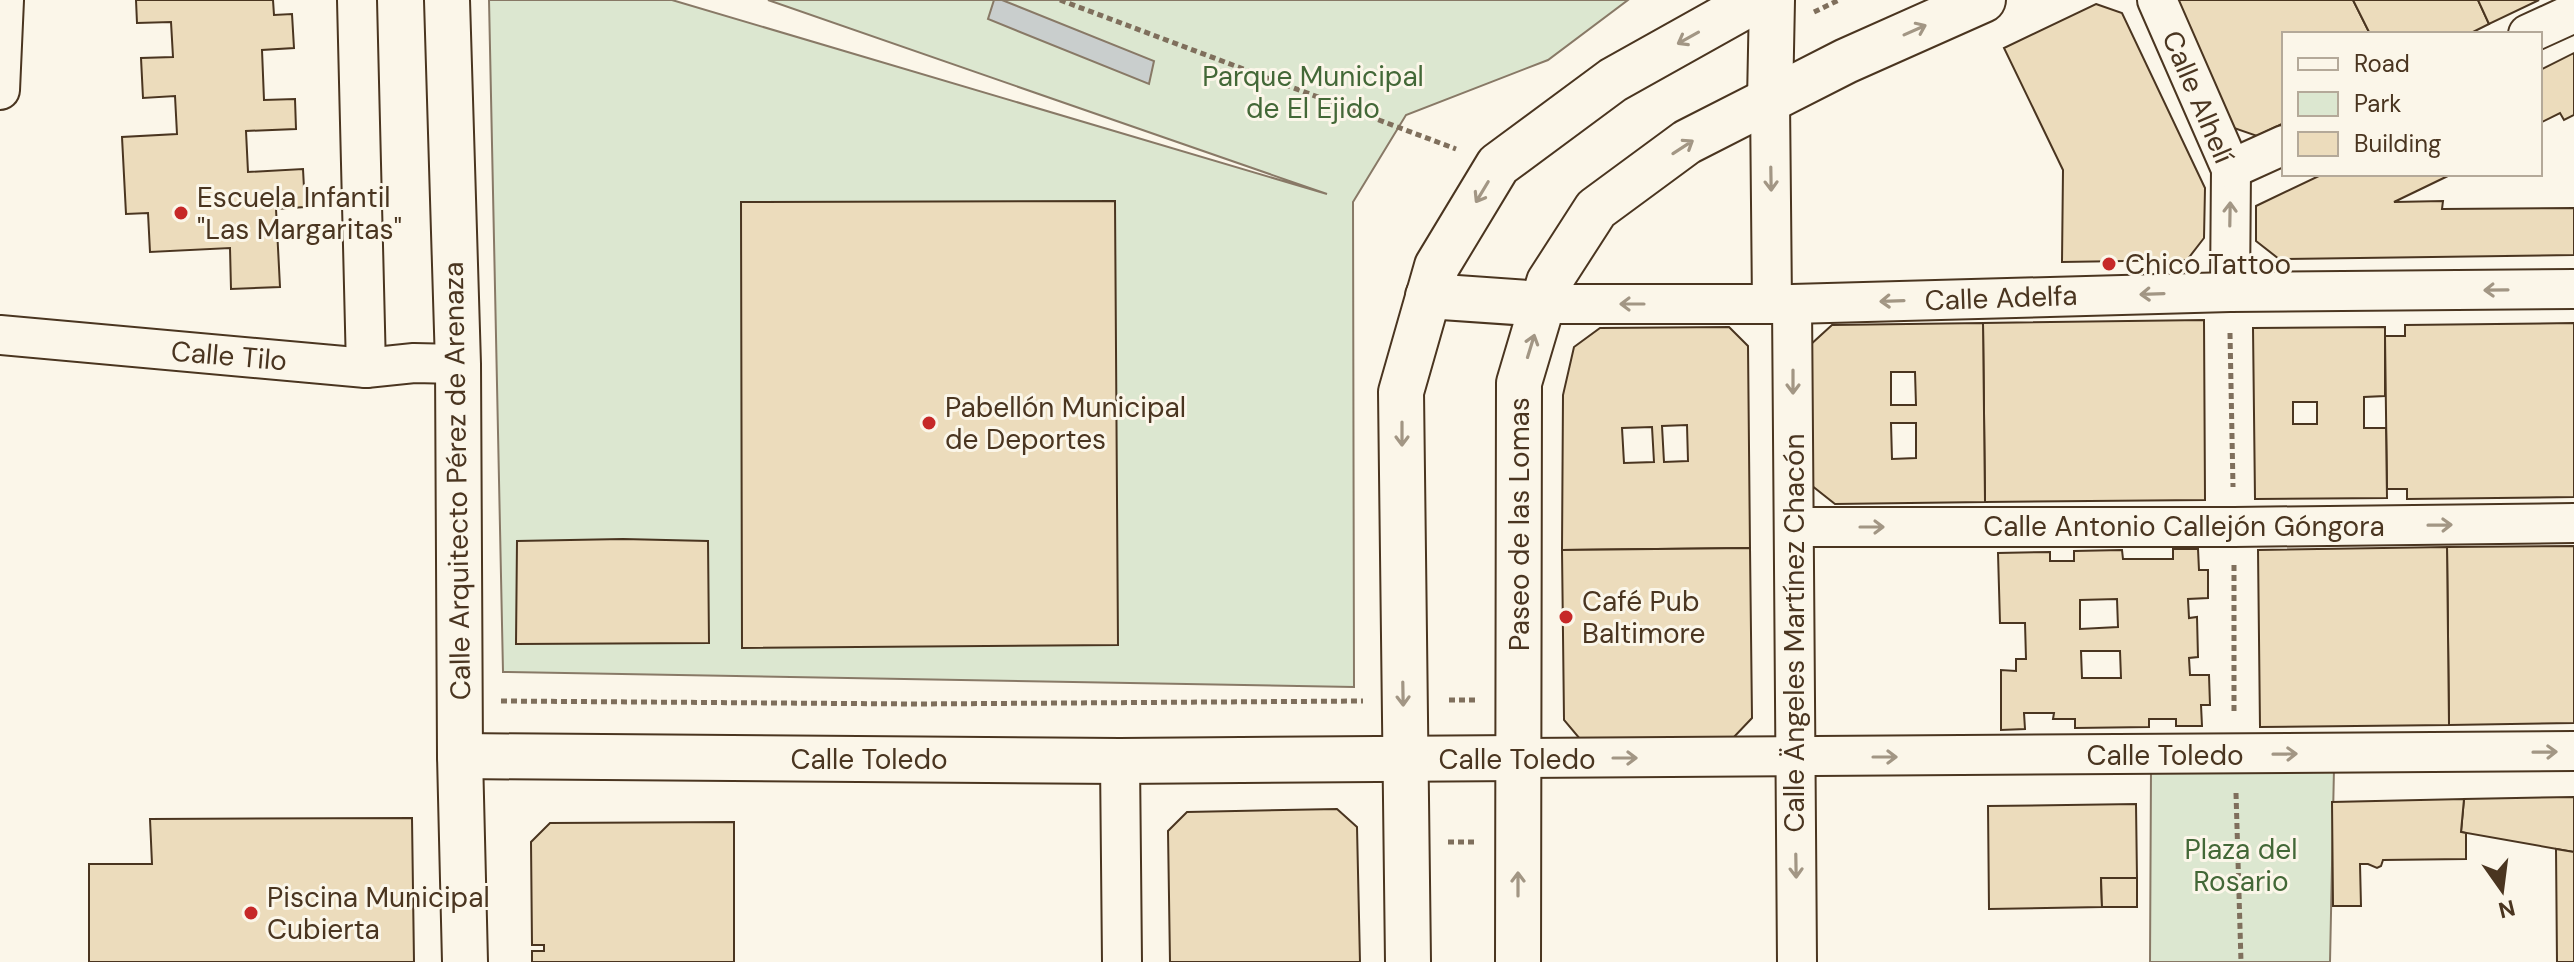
<svg xmlns="http://www.w3.org/2000/svg" width="2574" height="962" viewBox="0 0 2574 962" font-family="'DM Sans',sans-serif">
<style>
.green{fill:#dce7d0;stroke:#887966;stroke-width:2}
.water{fill:#c9cecd;stroke:#887966;stroke-width:2}
.building{fill:#ecdcbc;stroke:#4a3520;stroke-width:2;fill-rule:evenodd}
.lines{fill:none;stroke-linecap:round;stroke-linejoin:round}
.minor-casing{stroke:#4a3520;stroke-width:42}
.tertiary-casing{stroke:#4a3520;stroke-width:48}
.secondary-casing{stroke:#4a3520;stroke-width:48}
.path{stroke:#7f6f5c;stroke-width:5;stroke-dasharray:6 4;stroke-linecap:butt}
.minor{stroke:#fbf6e9;stroke-width:38}
.tertiary{stroke:#fbf6e9;stroke-width:44}
.secondary{stroke:#fbf6e9;stroke-width:44}
.oneway{stroke:#a29684}
.poi-dot{fill:#c62828;stroke:#fbf6e9;stroke-width:3}
.labels{text-anchor:middle;dominant-baseline:central;stroke-width:6;stroke-linejoin:round;paint-order:stroke}
.park-label{font-size:28px;fill:#436837;stroke:#fbf6e9}
.street-label{font-size:28px;fill:#4a3520;stroke:#fbf6e9}
.poi-label{font-size:28px;fill:#4a3520;stroke:#fbf6e9;text-anchor:start}
</style>
<rect width="100%" height="100%" fill="#fbf6e9"/>
<g class="green">
<path d="M489,0H672L1327,194L768,0H1628L1548,60L1406,115L1353,202L1354,687L503,672Z"/>
<path d="M2151,768H2334L2330,962H2150Z"/>
</g>
<path class="water" d="M994,0H1002L1154,61L1149,84L988,19Z"/>
<g class="building">
<path d="M136,0H273L274,15L292,14L294,48L262,50L264,100L295,99L296,129L246,131L248,172L303,169L305,207L276,209L280,287L231,289L230,248L150,252L148,213L126,214L122,137L177,134L175,96L143,98L141,58L173,57L171,22L137,23Z"/>
<path d="M2171,0H2353L2370,34H2284V123L2257,136L2231,127Z"/>
<path d="M2353,0H2478L2489,24L2469,34H2370Z"/>
<path d="M2478,0H2539L2489,24Z"/>
<path d="M2096,4L2122,13L2205,188L2204,238L2187,260L2062,262L2063,170L2004,48Z"/>
<path d="M2574,53V115L2564,120L2560,113L2540,123V70Z"/>
<path d="M2323,174H2452L2394,202L2443,201L2442,209L2574,208V255L2279,259L2256,241V206Z"/>
<path d="M1115,201L1118,645L742,648L741,202Z"/>
<path d="M2204,320L2205,500L1985,502L1983,323Z"/>
<path d="M1983,323L1985,502L1835,504L1811,485L1809,346L1832,325ZM1891,372H1915L1916,405H1891ZM1891,423H1916V458L1892,459Z"/>
<path d="M2574,323V497L2407,499V489H2387L2385,336H2405V325Z"/>
<path d="M1729,327L1748,346L1750,548L1562,550L1563,395L1574,347L1600,328ZM1687,425L1688,461L1664,462L1662,426ZM1652,427L1654,462L1624,463L1622,428Z"/>
<path d="M2385,327V396L2364,397V428H2386L2387,498L2255,499L2253,328ZM2293,402H2317V424H2293Z"/>
<path d="M623,539L708,541L709,643L516,644L517,541Z"/>
<path d="M2574,546V723L2449,725L2447,547Z"/>
<path d="M2447,547L2449,725L2260,727L2258,550Z"/>
<path d="M1750,548L1752,718L1733,738L1580,739L1564,720L1562,550Z"/>
<path d="M2173,549H2198L2199,570H2208V598L2188,599L2189,618L2197,617L2198,657L2189,658L2190,675H2209L2210,705H2201L2202,726H2176V719H2149V727L2075,728V719H2053L2054,713H2024L2025,729L2001,730V670L2016,671V659H2026L2025,623H2000L1998,553L2050,552V561H2074V551L2122,550L2123,559H2173ZM2117,599L2118,627L2080,629V600ZM2081,651H2120L2121,678H2082Z"/>
<path d="M2574,797V852L2461,832L2464,799Z"/>
<path d="M2464,799L2461,832L2466,833V859L2383,860L2381,866L2377,868L2368,864H2360L2361,906H2333L2332,802Z"/>
<path d="M2136,804L2137,878H2101L2102,907L1989,909L1988,806Z"/>
<path d="M1337,809L1357,827L1360,962H1170L1168,831L1187,812Z"/>
<path d="M412,818L414,962H89V864H152L150,819Z"/>
<path d="M734,822V962H532V951H544V945H532L531,842L550,823Z"/>
<path d="M2556,849L2574,852V962H2557Z"/>
<path d="M2101,878H2137V907H2102Z"/>
</g>
<g class="lines">
<defs>
<g id="minor">
<path d="M357,0L366,368"/>
<path d="M2157,0L2231,169L2230,292"/>
<path d="M2528,34L2574,13"/>
<path d="M0,90L4,0"/>
<path d="M1770,101L1772,304"/>
<path d="M2231,169L2284,145"/>
<path d="M1543,304H1792L2230,292L2574,289"/>
<path d="M1792,304L1797,962"/>
<path d="M0,335L366,368L414,363L458,364"/>
<path d="M1794,527H2234L2574,523"/>
<path d="M1519,758L2574,751"/>
<path d="M1120,761L1122,962"/>
</g>
<g id="tertiary">
<path d="M447,0L458,364L460,756L465,962"/>
<path d="M1770,101L1772,0"/>
<path d="M1428,296L1543,304"/>
<path d="M460,756L1120,761L1519,758"/>
</g>
<g id="secondary">
<path d="M1408,962L1401,392L1437,266L1498,165L1613,80L1756,0"/>
<path d="M1518,962L1519,383L1549,282L1596,209L1687,142L1846,61L1983,0"/>
</g>
</defs>
<use href="#minor" class="minor-casing"/>
<use href="#tertiary" class="tertiary-casing"/>
<use href="#secondary" class="secondary-casing"/>
<g class="path">
<path d="M1060,0L1456,149"/>
<path d="M1814,12L1839,0"/>
<path d="M2230,333L2233,487"/>
<path d="M2234,565V715"/>
<path d="M1449,700H1475"/>
<path d="M501,701L917,704L1363,701"/>
<path d="M2236,793L2241,962"/>
<path d="M1448,842H1478"/>
</g>
<use href="#minor" class="minor"/>
<use href="#tertiary" class="tertiary"/>
<use href="#secondary" class="secondary"/>
</g>
<defs><path id="oneway-shaft" d="M-6 0H5M1.5-3L5.5 0L1.5 3" fill="none" stroke-width="1.6" stroke-linecap="round" stroke-linejoin="round" transform="scale(2)"/></defs>
<g class="oneway">
<use href="#oneway-shaft" transform="translate(1915 30) rotate(-24)"/>
<use href="#oneway-shaft" transform="translate(1688 38) rotate(151)"/>
<use href="#oneway-shaft" transform="translate(1683 147) rotate(-33)"/>
<use href="#oneway-shaft" transform="translate(1771 179) rotate(89)"/>
<use href="#oneway-shaft" transform="translate(1482 192) rotate(121)"/>
<use href="#oneway-shaft" transform="translate(2230 214) rotate(-89)"/>
<use href="#oneway-shaft" transform="translate(2496 290) rotate(179)"/>
<use href="#oneway-shaft" transform="translate(2152 294) rotate(178)"/>
<use href="#oneway-shaft" transform="translate(1892 301) rotate(178)"/>
<use href="#oneway-shaft" transform="translate(1632 304) rotate(180)"/>
<use href="#oneway-shaft" transform="translate(1531 346) rotate(-73)"/>
<use href="#oneway-shaft" transform="translate(1793 382) rotate(90)"/>
<use href="#oneway-shaft" transform="translate(1402 434) rotate(90)"/>
<use href="#oneway-shaft" transform="translate(2440 525) rotate(-1)"/>
<use href="#oneway-shaft" transform="translate(1872 527)"/>
<use href="#oneway-shaft" transform="translate(1403 694) rotate(89)"/>
<use href="#oneway-shaft" transform="translate(2545 752) rotate(-1)"/>
<use href="#oneway-shaft" transform="translate(2285 754) rotate(-1)"/>
<use href="#oneway-shaft" transform="translate(1885 757)"/>
<use href="#oneway-shaft" transform="translate(1625 758)"/>
<use href="#oneway-shaft" transform="translate(1796 866) rotate(89)"/>
<use href="#oneway-shaft" transform="translate(1518 884) rotate(-90)"/>
</g>
<g class="poi-dot">
<circle cx="181" cy="213" r="8"/>
<circle cx="2109" cy="264" r="8"/>
<circle cx="929" cy="423" r="8"/>
<circle cx="1566" cy="617" r="8"/>
<circle cx="251" cy="913" r="8"/>
</g>
<g class="labels">
<g class="park-label">
<text x="1313" y="76">Parque Municipal<tspan x="1313" dy="32">de El Ejido</tspan></text>
<text x="2241" y="849">Plaza del<tspan x="2241" dy="32">Rosario</tspan></text>
</g>
<g class="street-label">
<text transform="translate(2198 97) rotate(67)">Calle Alhelí</text>
<text transform="translate(2001 298) rotate(-2)">Calle Adelfa</text>
<text transform="translate(229 356) rotate(5)">Calle Tilo</text>
<text transform="translate(457 481) rotate(-91)">Calle Arquitecto Pérez de Arenaza</text>
<text transform="translate(1519 524) rotate(-90)">Paseo de las Lomas</text>
<text x="2184" y="526">Calle Antonio Callejón Góngora</text>
<text transform="translate(1794 633) rotate(-90)">Calle Ängeles Martínez Chacón</text>
<text x="2165" y="755">Calle Toledo</text>
<text x="869" y="759">Calle Toledo</text>
<text x="1517" y="759">Calle Toledo</text>
</g>
<g class="poi-label">
<text x="197" y="197">Escuela Infantil<tspan x="197" dy="32">"Las Margaritas"</tspan></text>
<text x="2125" y="264">Chico Tattoo</text>
<text x="945" y="407">Pabellón Municipal<tspan x="945" dy="32">de Deportes</tspan></text>
<text x="1582" y="601">Café Pub<tspan x="1582" dy="32">Baltimore</tspan></text>
<text x="267" y="897">Piscina Municipal<tspan x="267" dy="32">Cubierta</tspan></text>
</g>
</g>
<rect x="2282" y="32" width="260" height="144" fill="#fbf6e9" stroke="#b4a999" stroke-width="2"/>
<rect x="2298" y="58" width="40" height="12" fill="#fbf6e9" stroke="#b4a999" stroke-width="2"/>
<text x="2354" y="72" font-size="24" fill="#4a3520">Road</text>
<rect x="2298" y="92" width="40" height="24" fill="#dce7d0" stroke="#b4a999" stroke-width="2"/>
<text x="2354" y="112" font-size="24" fill="#4a3520">Park</text>
<rect x="2298" y="132" width="40" height="24" fill="#ecdcbc" stroke="#b4a999" stroke-width="2"/>
<text x="2354" y="152" font-size="24" fill="#4a3520">Building</text>
<g transform="translate(2502 890) rotate(166)" stroke="#fbf6e9" stroke-width="6" paint-order="stroke">
<path d="M0-6L14 30L0 20L-14 30Z" fill="#4a3520"/>
<text y="-12" font-size="22" font-weight="bold" text-anchor="middle" fill="#4a3520">N</text>
</g>
</svg>
